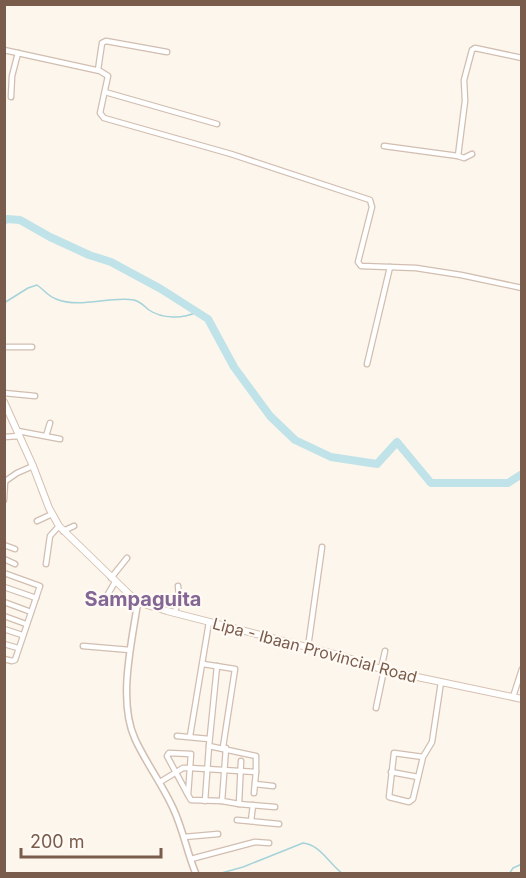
<svg xmlns="http://www.w3.org/2000/svg" width="526" height="878" viewBox="0 0 526 878" font-family="Inter,sans-serif">
<style>
.lines{fill:none;stroke-linecap:round;stroke-linejoin:round}
.stream{stroke:#a5d3da;stroke-width:1.5}
.river{stroke:#bfe3e8;stroke-width:8}
.minor-casing{stroke:#d1beb0;stroke-width:7}
.tertiary-casing{stroke:#d1beb0;stroke-width:8}
.secondary-casing{stroke:#d6c0b0;stroke-width:8}
.minor{stroke:#fff;stroke-width:4.5}
.tertiary{stroke:#fff;stroke-width:5}
.secondary{stroke:#fff;stroke-width:6}
.labels{text-anchor:middle;dominant-baseline:central;stroke-width:4.5;stroke-linejoin:round;paint-order:stroke}
.street-label{font-size:16px;fill:#7a5c4d;stroke:#fffaf3}
.quarter-label{font-size:20px;font-weight:bold;fill:#846695;stroke:#fffaf3}
</style>
<rect width="100%" height="100%" fill="#fdf6ec"/>
<g class="lines">
<g class="stream">
<path d="M4,303L28,288L37,285C43,289 49,297 56,299C81,309 108,296 134,300C141,302 143,305 149,310C162,319 183,319 197,312"/>
<path d="M218,874L243,867L303,843C321,845 329,864 343,874"/>
<path d="M509,874L513,868L522,864"/>
</g>
<path class="river" d="M4,221L7,219L20,220L50,237L89,255L111,262L161,289L208,319L234,367L270,416L295,440L331,457L377,464L397,442L431,483H508L522,474"/>
<defs>
<g id="minor">
<path d="M4,50L100,71L108,76L100,113L104,118L231,154L370,200L372,207L358,262L361,266L416,268L461,275L522,288"/>
<path d="M98,70L102,43L106,41L167,52"/>
<path d="M105,92L217,124"/>
<path d="M11,97L12,76L18,53"/>
<path d="M384,146L458,156L465,101L464,80L472,50L475,48L522,58"/>
<path d="M458,156L464,158L472,154"/>
<path d="M4,347H32"/>
<path d="M367,364L390,267"/>
<path d="M4,393L35,396"/>
<path d="M18,431L60,439"/>
<path d="M46,436L50,423"/>
<path d="M4,437L20,436"/>
<path d="M4,482L17,473L33,466"/>
<path d="M4,500L5,482"/>
<path d="M37,521L52,514"/>
<path d="M63,531L74,526"/>
<path d="M4,545L15,549"/>
<path d="M4,559L15,564"/>
<path d="M46,564L50,536L59,526"/>
<path d="M4,573L40,586L15,660L12,661L4,659"/>
<path d="M111,578L127,558"/>
<path d="M4,587L36,598"/>
<path d="M104,601L115,582"/>
<path d="M4,602L31,612"/>
<path d="M175,613L179,595L178,586"/>
<path d="M4,616L26,624"/>
<path d="M4,629L22,635"/>
<path d="M4,644L18,648"/>
<path d="M83,646L130,650"/>
<path d="M308,647L322,547"/>
<path d="M203,664L235,669L223,747"/>
<path d="M381,669L385,651"/>
<path d="M513,697L522,669"/>
<path d="M376,708L384,670"/>
<path d="M177,736L209,739"/>
<path d="M190,736L209,622"/>
<path d="M226,748L222,801L239,804L241,761"/>
<path d="M423,757L394,753L389,797L409,802L413,799L423,757L432,742L441,682"/>
<path d="M391,772L418,777"/>
<path d="M160,782L183,768H190L256,772V756L209,746L217,666"/>
<path d="M255,784L273,786"/>
<path d="M254,793L256,772"/>
<path d="M188,795L191,754L169,753L167,756L188,795L191,800L222,801"/>
<path d="M205,801L209,746"/>
<path d="M239,804L275,807"/>
<path d="M237,820L279,824"/>
<path d="M251,821L253,805"/>
<path d="M184,837L218,834"/>
<path d="M191,859L255,842L269,843"/>
</g>
<path id="tertiary" d="M140,602L137,607C131,646 118,702 135,739C146,763 162,784 173,808C183,829 187,853 196,874"/>
<path id="secondary" d="M4,402L33,466L49,508L59,526L130,595L144,604L167,611L342,656L384,670L522,699"/>
</defs>
<use href="#minor" class="minor-casing"/>
<use href="#tertiary" class="tertiary-casing"/>
<use href="#secondary" class="secondary-casing"/>
<use href="#minor" class="minor"/>
<use href="#tertiary" class="tertiary"/>
<use href="#secondary" class="secondary"/>
</g>
<g class="labels">
<g class="street-label">
<text transform="translate(315 650) rotate(15)">Lipa - Ibaan Provincial Road</text>
</g>
<g class="quarter-label">
<text x="143" y="599">Sampaguita</text>
</g>
</g>
<rect width="526" height="878" fill="none" stroke="#7a5c4d" stroke-width="12"/>
<path d="M21 848v9h140v-9" fill="none" stroke="#7a5c4d" stroke-width="3"/>
<text x="30" y="848" font-size="18" fill="#7a5c4d" stroke="#fffaf3" stroke-width="4.5" paint-order="stroke">200 m</text>
</svg>
